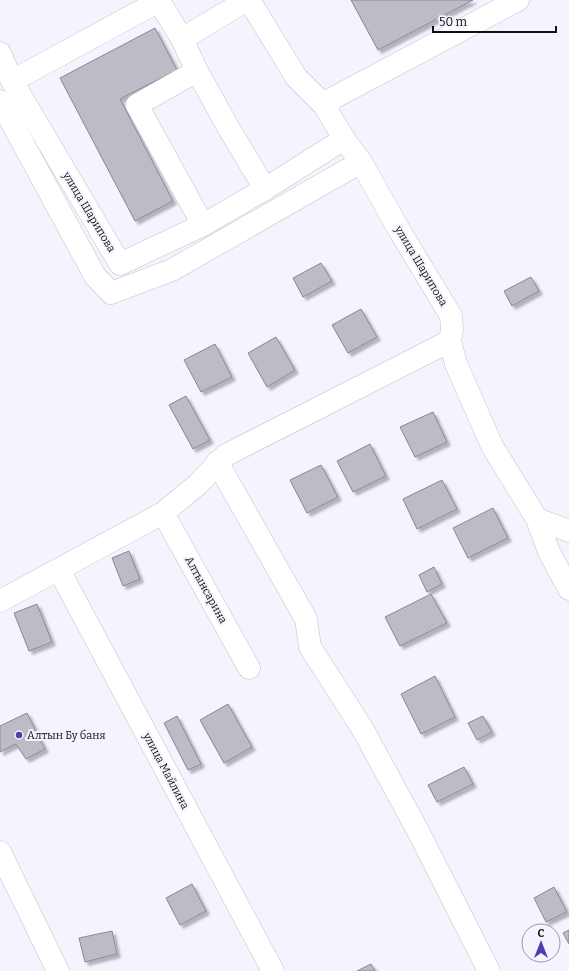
<svg xmlns="http://www.w3.org/2000/svg" width="569" height="971" viewBox="0 0 569 971" font-family="Bitter,serif">
<style>
.building{fill:#bcbcc6;stroke:#878891;filter:url(#shadow)}
.lines{fill:none;stroke-linecap:round;stroke-linejoin:round}
.minor-casing{stroke:#c2c2cc;stroke-width:23}
.minor{stroke:#fff;stroke-width:22}
.poi-dot{fill:#523bb3;stroke:#f3f4fe;stroke-width:1.5}
.labels{text-anchor:middle;dominant-baseline:central;stroke-width:4;stroke-linejoin:round;paint-order:stroke}
.street-label{font-size:11px;fill:#101013;stroke:#f3f4fe}
.poi-label{font-size:11px;fill:#101013;stroke:#f3f4fe;text-anchor:start}
</style>
<defs>
<filter id="shadow"><feDropShadow dx="3.5" dy="3.5" stdDeviation="1" flood-color="#0004"/></filter>
</defs>
<rect width="100%" height="100%" fill="#f3f4fe"/>
<g class="building">
<path d="M351,0H473L378,50Z"/>
<path d="M155,28L177,70L120,99L173,201L135,221L60,78Z"/>
<path d="M321,263L332,281L303,297L293,278Z"/>
<path d="M531,277L539,291L512,306L504,291Z"/>
<path d="M361,309L377,337L348,353L332,325Z"/>
<path d="M276,337L295,370L267,387L248,353Z"/>
<path d="M215,344L232,377L201,392L184,360Z"/>
<path d="M186,396L210,440L193,449L169,405Z"/>
<path d="M433,412L447,442L415,457L400,427Z"/>
<path d="M370,444L386,476L353,492L337,461Z"/>
<path d="M321,465L338,497L307,513L290,480Z"/>
<path d="M442,480L457,509L417,529L403,499Z"/>
<path d="M493,508L508,538L468,558L453,528Z"/>
<path d="M129,551L140,579L123,586L112,558Z"/>
<path d="M434,567L442,584L427,592L419,575Z"/>
<path d="M431,594L447,623L400,646L385,617Z"/>
<path d="M37,604L52,642L29,651L14,613Z"/>
<path d="M435,676L455,717L421,734L401,694Z"/>
<path d="M228,704L252,747L224,763L200,720Z"/>
<path d="M27,713L45,749L26,759L16,744L0,752V726Z"/>
<path d="M177,716L201,764L188,770L164,723Z"/>
<path d="M483,716L492,732L477,740L468,723Z"/>
<path d="M464,767L473,784L437,802L428,785Z"/>
<path d="M192,884L206,911L180,925L166,898Z"/>
<path d="M554,887L567,912L546,922L534,898Z"/>
<path d="M569,930V944L563,933Z"/>
<path d="M112,931L117,954L85,962L79,938Z"/>
<path d="M371,964L375,971H357Z"/>
</g>
<g class="lines">
<defs>
<g id="minor">
<path d="M249,0L296,77L324,105L344,139L361,162L398,228L451,316L452,330L450,341L456,364L492,446L537,519L549,552L569,589"/>
<path d="M0,53L12,81L120,264L203,225L137,105L197,71L182,39L247,0"/>
<path d="M197,71L228,127L265,189L203,225"/>
<path d="M12,81L159,1L182,39"/>
<path d="M0,101L95,276L111,293L172,270L361,162"/>
<path d="M324,105L335,97L518,0"/>
<path d="M265,189L344,139"/>
<path d="M217,462L306,619L310,647L362,728L418,831L489,971"/>
<path d="M163,513L249,668"/>
<path d="M537,519L569,531"/>
<path d="M59,570L273,971"/>
<path d="M0,601L163,513L197,485L226,455L450,341"/>
<path d="M0,852L58,971"/>
</g>
</defs>
<use href="#minor" class="minor-casing"/>
<use href="#minor" class="minor"/>
</g>
<circle class="poi-dot" cx="19" cy="735" r="4"/>
<g class="labels">
<g class="street-label">
<text transform="translate(89 212) rotate(59)">улица Шарипова</text>
<text transform="translate(421 266) rotate(59)">улица Шарипова</text>
<text transform="translate(206 590) rotate(61)">Алтынсарина</text>
<text transform="translate(166 771) rotate(62)">улица Майлина</text>
</g>
<g class="poi-label">
<text x="27" y="735">Алтын Бу баня</text>
</g>
</g>
<g transform="translate(541 943)"><circle r="19" fill="#f3f4fe" stroke="#9899a0"/>
<path d="M0-3L7 15L0 10L-7 15Z" fill="#523bb3"/>
<text y="-6" font-size="11" font-weight="bold" text-anchor="middle" fill="#101013">С</text>
</g>
<path d="M433 26v6h123v-6" fill="none" stroke="#101013" stroke-width="2"/>
<text x="439" y="26" font-size="12" fill="#101013" stroke="#f3f4fe" stroke-width="3" paint-order="stroke">50 m</text>
</svg>
